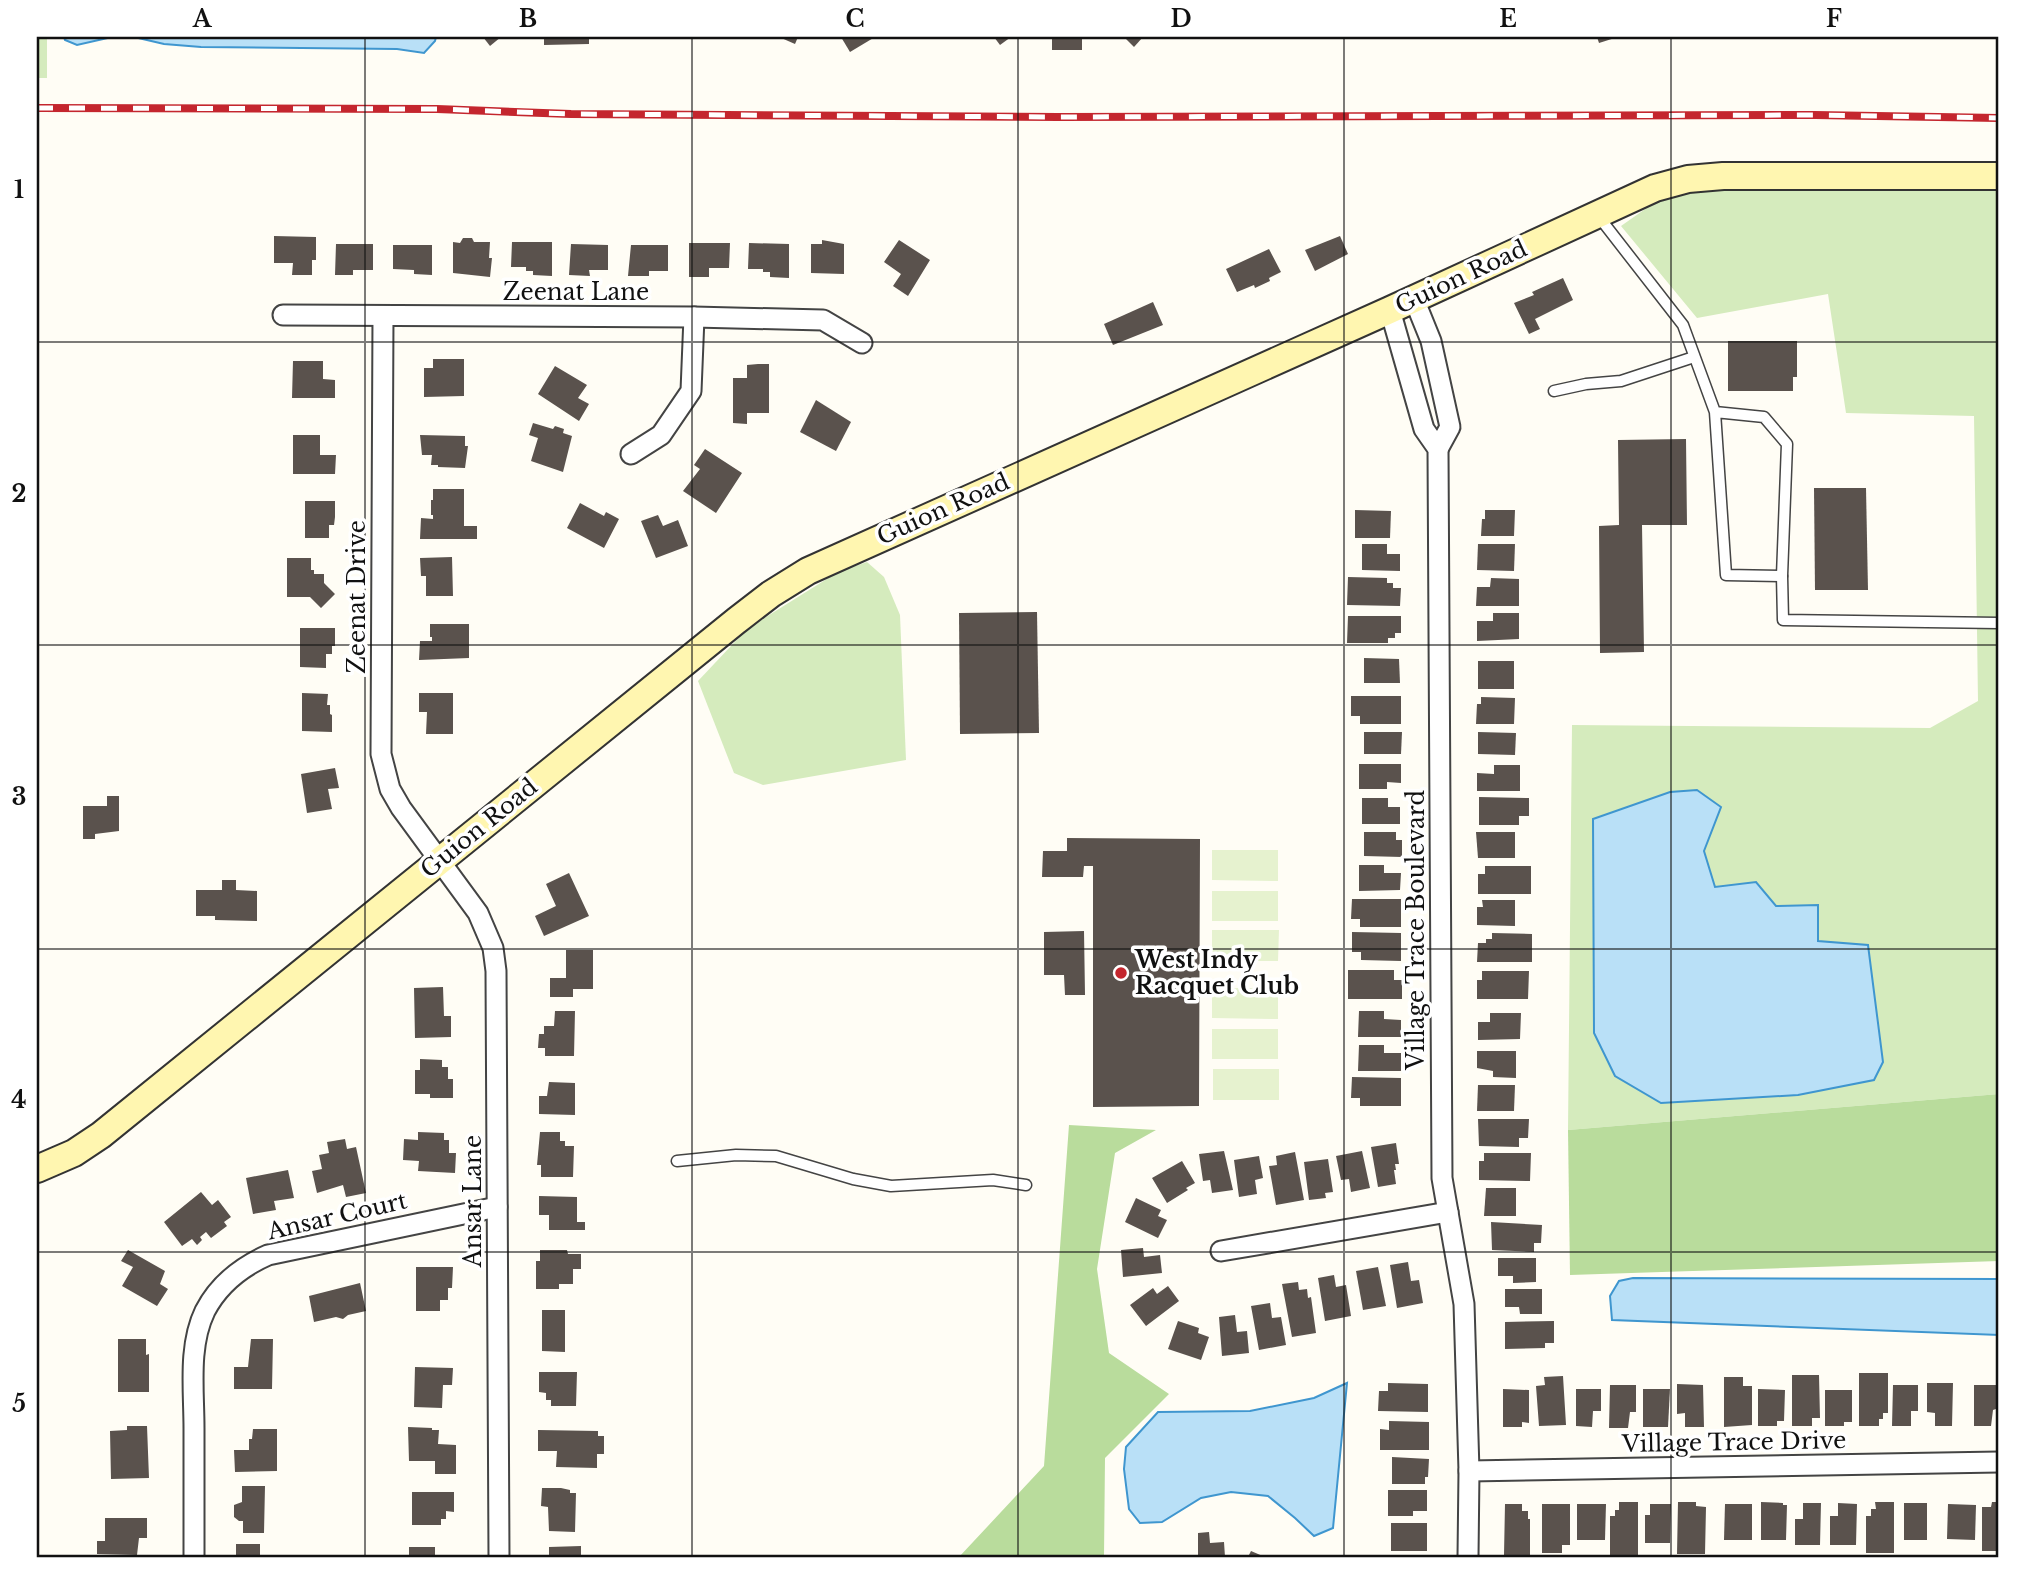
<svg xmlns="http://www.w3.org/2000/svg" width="2036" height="1594" viewBox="0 0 2036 1594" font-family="'Libre Baskerville',serif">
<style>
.green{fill:#d5ebbd}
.forest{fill:#b9dc9c}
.pitch{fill:#e6f2cf}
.water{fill:#b9e0f7;stroke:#3f96cf;stroke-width:2}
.building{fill:#5a524d}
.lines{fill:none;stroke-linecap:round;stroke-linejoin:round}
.lane-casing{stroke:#444;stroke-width:13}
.street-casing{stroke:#444;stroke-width:23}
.secondary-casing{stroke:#333;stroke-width:30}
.lane{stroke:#fff;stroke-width:10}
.street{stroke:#fff;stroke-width:19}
.secondary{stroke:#fff6b0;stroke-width:26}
.rail-casing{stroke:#c4262e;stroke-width:8}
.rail{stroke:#fff;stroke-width:5;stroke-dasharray:16;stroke-linecap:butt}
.grid{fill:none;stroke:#111;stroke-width:2;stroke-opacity:0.55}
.poi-dot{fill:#c4262e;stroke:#fff;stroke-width:2.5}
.labels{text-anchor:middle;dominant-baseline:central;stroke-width:7;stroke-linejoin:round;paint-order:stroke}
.street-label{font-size:23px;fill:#111;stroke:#fff}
.poi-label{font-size:23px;font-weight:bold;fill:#111;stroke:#fff;text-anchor:start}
.neatline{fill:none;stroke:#111;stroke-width:2.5}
.grid-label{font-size:23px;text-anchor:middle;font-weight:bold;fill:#111}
</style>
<rect width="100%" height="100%" fill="#fffdf5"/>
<g class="green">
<rect x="37" y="37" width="10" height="41"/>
<path d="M1999,176V1094L1568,1130L1572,725L1930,728L1978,701L1974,416L1846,413L1828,294L1697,318L1621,226L1688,179Z"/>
<path d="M867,562L884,577L900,615L906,760L763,785L734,773L698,681L747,629L838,572Z"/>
</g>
<g class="forest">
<path d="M1999,1094V1261L1570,1275L1568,1130Z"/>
<path d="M1069,1125L1156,1130L1115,1153L1097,1269L1109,1353L1169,1394L1105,1458L1104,1557H959L1044,1466Z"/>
</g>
<g class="pitch">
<path d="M1212,850H1278V881L1212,880Z"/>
<rect x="1212" y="891" width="66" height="30"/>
<path d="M1212,930H1279L1278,961H1212Z"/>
<path d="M1212,988H1278V1019L1212,1018Z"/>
<rect x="1212" y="1029" width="66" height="30"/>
<rect x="1213" y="1069" width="66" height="31"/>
</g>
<g class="water">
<path d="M64,37H112L77,45L65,40Z"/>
<path d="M134,37H436L435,41L424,53L397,49L201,47L164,44Z"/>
<path d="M1697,790L1721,807L1704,851L1715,887L1756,882L1776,906L1818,905V941L1868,945L1883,1062L1874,1080L1798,1095L1661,1103L1615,1076L1594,1033L1593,819L1670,792Z"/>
<path d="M1633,1278L1999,1279V1335L1612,1320L1610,1296L1619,1281Z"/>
<path d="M1347,1383L1333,1528L1314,1536L1295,1518L1268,1496L1231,1492L1201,1498L1162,1522L1140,1523L1129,1509L1124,1469L1126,1447L1158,1412L1250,1411L1314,1398Z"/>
</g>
<g class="building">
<path d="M483,37H501L490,46Z"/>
<path d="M544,37H589V44L544,45Z"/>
<path d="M779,37H798L795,44Z"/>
<path d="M841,37H875L850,52Z"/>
<path d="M994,37H1011L1000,45Z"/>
<rect x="1052" y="37" width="30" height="13"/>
<path d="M1124,37H1143L1134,47Z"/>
<path d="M1597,37H1618L1599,43Z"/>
<path d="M274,236L316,237V260H312V275H292L293,263H274Z"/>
<path d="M1340,236L1348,254L1315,271L1305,250Z"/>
<path d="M463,238H472L474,242H490L489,258H492L490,277L453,273V242L460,243Z"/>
<path d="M822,240L844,244V274L811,273V244H822Z"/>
<path d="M899,240L930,260L908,296L893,286L901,274L884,262Z"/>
<path d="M512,242H552V276L533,275V271H526V267H511Z"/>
<path d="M689,243H730L729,268H709V277H689Z"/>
<path d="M749,243L789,244V278L770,277V272H763V269H748Z"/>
<path d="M336,244H373V270H353V275H335Z"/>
<path d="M571,244L608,245V270H589L590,276L569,275Z"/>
<path d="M393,245H432V275L414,274V270L393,269Z"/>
<path d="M631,245H668V271H649V276H628Z"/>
<path d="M1269,249L1281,272L1269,278L1270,281L1255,288L1254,285L1237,292L1226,269Z"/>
<path d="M1563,278L1573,300L1535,319L1540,329L1529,334L1514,303L1534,295L1532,292Z"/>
<path d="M1153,302L1163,325L1113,345L1104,324Z"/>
<path d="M1728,341H1797V377H1793V391H1728Z"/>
<path d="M433,359H464V396L424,397V368H433Z"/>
<path d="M293,361H323V379L335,380V398H292Z"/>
<path d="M758,364H769V413H747V424L733,423V378H747V365Z"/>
<path d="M555,366L587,385L578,398L589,404L579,421L538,394Z"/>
<path d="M816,400L851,422L836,451L800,432Z"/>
<path d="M533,423L553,429L555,426L564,429L563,433L572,436L563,472L531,461L538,438L529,435Z"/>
<path d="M293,435H320V455H336L335,474H293Z"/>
<path d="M420,435L465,436V446H468L465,468L438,467V465H431L432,455H422Z"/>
<path d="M1686,439L1687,525H1642L1644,652L1600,653L1599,526L1619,525L1618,440Z"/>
<path d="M705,449L742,473L716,513L683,491L700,469L694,465Z"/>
<path d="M1814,488H1866L1868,590H1815Z"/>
<path d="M433,489H464V526H477V539H420L421,518L433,519V515H431V500H433Z"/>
<path d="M305,501H335V517L334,525H329V538H305Z"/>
<path d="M580,503L604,516L606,512L619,519L604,548L567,528Z"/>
<path d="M1355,510L1391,511L1390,538H1355Z"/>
<path d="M1485,510H1515L1514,536H1481L1482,519H1485Z"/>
<path d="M658,515L663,526L678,520L688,546L656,558L641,521Z"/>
<path d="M1362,544H1387V554H1400V571L1362,570Z"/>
<path d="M1478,544H1515L1514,571L1477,570Z"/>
<path d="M452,557L453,596H426V576H421L420,558Z"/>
<path d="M287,558H311V570H314V574H324V583L335,594L321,608L310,597H287Z"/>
<path d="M1348,577L1387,578V583H1393V588H1401L1400,606L1347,605Z"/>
<path d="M1491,578L1519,579V606H1476L1477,587H1490Z"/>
<path d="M1037,612L1039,733L960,734L959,613Z"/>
<path d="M1493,613H1519V639L1477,641V621H1493Z"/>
<path d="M1348,616H1401V633H1395V638H1388V643H1347Z"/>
<path d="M430,624H469V658L419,660L420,641H432V637H430Z"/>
<path d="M300,628H335V646H332V654H326V668L300,667Z"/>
<path d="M1364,658L1399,659L1400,683H1364Z"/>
<rect x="1478" y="661" width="36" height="28"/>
<path d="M302,693L328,694L327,705H330V714L332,715V732L302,731Z"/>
<path d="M419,693H453V734H426L427,712H419Z"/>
<path d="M1351,696H1401V724H1360V716H1351Z"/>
<path d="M1481,697L1515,698L1514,724H1476L1477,704H1481Z"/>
<path d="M1364,732H1402L1401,754H1364Z"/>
<path d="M1478,732L1516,733L1515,755L1478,754Z"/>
<path d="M1359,764H1401V783L1387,782V789H1359Z"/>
<path d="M1494,765H1520V791H1477V773L1494,774Z"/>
<path d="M335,768L339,788L328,789L332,809L307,813L301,774Z"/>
<path d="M107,796H119V831L95,834V839H83V806H107Z"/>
<path d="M1479,797L1529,798V816H1519V825H1479Z"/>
<path d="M1362,798H1388V807H1400V824H1362Z"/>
<path d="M1364,832H1396V840H1402V857L1364,856Z"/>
<path d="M1476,832H1515V858H1478Z"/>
<path d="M1067,838L1200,839L1199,1106L1093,1107V866H1084L1083,877H1042L1043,851H1067Z"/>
<path d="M1359,865H1384V873H1401L1400,890L1359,891Z"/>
<path d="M1485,866H1531V894H1478V874H1485Z"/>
<path d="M569,873L589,916L544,936L535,916L556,906L546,884Z"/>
<path d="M222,880H236V890L257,891V921L215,920V916H196V890H222Z"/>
<path d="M1352,899H1401V927H1360V919H1351Z"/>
<path d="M1482,900H1515V926L1477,925V907H1483Z"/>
<path d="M1084,931L1085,995H1065L1064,975H1044V932Z"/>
<path d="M1352,932L1401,933V961L1361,960V952H1352Z"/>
<path d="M1492,933L1532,934V962H1477L1478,943H1486V939H1492Z"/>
<path d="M566,950H593V989H573V997H550V978H566Z"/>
<path d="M1348,970H1394V980H1402V999H1348Z"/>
<path d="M1482,971H1529L1528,999H1477V980H1482Z"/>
<path d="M443,987L444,1016H451V1037L415,1038L414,988Z"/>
<path d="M555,1011H575L574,1056H545V1048H538L539,1034H544V1026H554Z"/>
<path d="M1359,1011H1384V1019L1401,1020V1037H1358Z"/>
<path d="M1490,1013H1521L1520,1039L1478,1040V1022H1490Z"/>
<path d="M1359,1045H1384V1053H1401V1071H1358Z"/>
<path d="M1477,1051H1516V1078L1493,1077V1071L1477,1068Z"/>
<path d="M420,1059L442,1060V1067H448V1079H453V1098H430V1094H415V1070H420Z"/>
<path d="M1352,1077L1401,1078V1106H1360V1098H1351Z"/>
<path d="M549,1082L575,1083V1115L539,1114V1096H547Z"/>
<path d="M1478,1085H1515L1514,1111H1477Z"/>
<path d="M1478,1119H1529L1528,1138H1519V1147L1479,1146Z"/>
<path d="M418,1132L444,1133V1140H449V1153H456L455,1173L418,1171L419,1161L403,1160L404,1139L418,1140Z"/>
<path d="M540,1132H560V1141H565V1146H574L573,1177H541V1165H537Z"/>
<path d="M345,1139L347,1149L356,1147L366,1193L346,1197L343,1185L317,1193L312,1171L322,1169L319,1155L329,1153L327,1142Z"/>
<path d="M1396,1143L1399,1164H1395L1396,1170H1394L1396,1184L1378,1187L1371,1147Z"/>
<path d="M1224,1151L1233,1190L1212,1193L1210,1180L1203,1181L1199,1154Z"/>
<path d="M1362,1151L1370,1188L1351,1192L1349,1179L1341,1180L1336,1156Z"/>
<path d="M1295,1152L1304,1200L1276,1205L1269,1166L1277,1165L1276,1156Z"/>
<path d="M1484,1153H1531L1530,1181L1479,1180V1161H1484Z"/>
<path d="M1259,1156L1263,1178L1255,1180L1257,1194L1239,1197L1234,1160Z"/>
<path d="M1328,1159L1333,1192L1325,1193L1326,1198L1309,1200L1304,1162Z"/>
<path d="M1182,1161L1195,1183L1186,1188L1188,1190L1167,1203L1152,1178Z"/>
<path d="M288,1170L294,1198L274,1201L276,1210L253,1214L246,1178Z"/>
<path d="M1486,1188H1516V1216H1484Z"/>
<path d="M201,1192L212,1205L218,1200L231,1217L224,1222L227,1226L211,1238L206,1232L200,1237L202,1240L197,1245L192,1239L182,1246L164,1222Z"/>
<path d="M539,1196L577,1197V1222H585V1230H549V1215H539Z"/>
<path d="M1136,1198L1161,1210L1158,1216L1167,1220L1158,1238L1125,1222Z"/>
<path d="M1491,1222L1542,1225L1541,1243H1534V1252L1492,1250Z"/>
<path d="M1143,1248L1144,1257L1160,1255L1162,1273L1123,1277L1121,1250Z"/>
<path d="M128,1250L165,1271L160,1284L168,1289L157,1306L122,1286L133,1267L121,1261Z"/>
<path d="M540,1250H567L568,1254H581V1269H573V1284H559V1289H536V1261H540Z"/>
<path d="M1498,1258H1536V1282L1513,1283V1276H1498Z"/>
<path d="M1408,1262L1411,1281L1419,1280L1423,1303L1397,1308L1390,1265Z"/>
<path d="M416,1267H453L452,1288H448V1300H440V1311H416Z"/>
<path d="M1378,1267L1386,1306L1363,1310L1356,1271Z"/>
<path d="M1334,1275L1336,1287L1346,1285L1351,1316L1325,1321L1318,1278Z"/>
<path d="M1298,1282L1299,1290L1307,1289L1308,1298L1311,1297L1316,1333L1292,1337L1282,1284Z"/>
<path d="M360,1283L366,1311L348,1315L343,1319L336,1317L314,1322L309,1296Z"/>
<path d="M1168,1286L1179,1301L1146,1326L1130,1305L1153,1288L1157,1294Z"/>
<path d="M1505,1289H1542V1314H1520L1519,1307H1505Z"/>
<path d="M1270,1303L1272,1318L1281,1317L1286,1345L1259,1350L1251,1306Z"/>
<path d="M542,1310H565V1352L542,1351Z"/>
<path d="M1235,1315L1237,1332L1247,1331L1249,1353L1222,1356L1219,1317Z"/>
<path d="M1178,1321L1199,1328L1198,1333L1209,1337L1201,1360L1168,1349Z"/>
<path d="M1554,1321V1343H1545V1348L1505,1349V1322Z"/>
<path d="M118,1339H146V1355L149,1354V1392H118Z"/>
<path d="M251,1339H273L272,1389H234V1367H248Z"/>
<path d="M415,1367L453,1368L452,1385H443L442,1408L414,1407Z"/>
<path d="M539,1372H577L576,1406H551V1400H546V1393L539,1392Z"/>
<path d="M1859,1373H1888V1413H1883V1419H1879V1426H1859Z"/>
<path d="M1792,1375H1819L1820,1418H1812V1426H1792Z"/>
<path d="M1563,1376L1566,1425L1539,1426L1536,1386L1545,1385L1544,1377Z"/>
<path d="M1724,1377H1743V1386H1752V1425L1724,1427Z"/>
<path d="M1388,1383L1428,1384V1412L1378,1411L1379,1391H1388Z"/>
<path d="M1927,1383H1953L1952,1426H1935V1413L1927,1412Z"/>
<path d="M1677,1384L1703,1385L1704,1427H1685V1413L1677,1414Z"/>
<path d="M1610,1385H1636V1412H1630L1628,1428H1609Z"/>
<path d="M1893,1385H1918V1411H1911V1426H1892Z"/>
<path d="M1974,1385H1999V1408L1993,1410L1991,1426H1974Z"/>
<path d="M1503,1389L1529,1390V1423L1522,1422V1427H1503Z"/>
<path d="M1576,1389H1601V1411H1593L1592,1427L1576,1426Z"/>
<path d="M1643,1389H1670L1668,1427H1643Z"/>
<path d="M1758,1389L1785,1390L1784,1421H1777V1426H1758Z"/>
<path d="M1825,1390H1852V1422H1844V1426H1825Z"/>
<path d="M1389,1421L1429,1422V1450H1380V1429L1389,1430Z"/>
<path d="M127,1426H147L149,1478L111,1479L110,1431L127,1430Z"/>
<path d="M408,1427L432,1428V1430H439L438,1444L456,1445V1474H435V1461H409Z"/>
<path d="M253,1429H277V1471L235,1472L234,1450H249V1439H252Z"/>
<path d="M538,1430L598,1431V1436H604V1454H597V1468L556,1467L557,1451H538Z"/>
<path d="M1392,1457L1429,1459L1428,1477H1425V1484H1392Z"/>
<path d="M242,1486H265L264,1533H243V1521H239L234,1517V1505L242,1502Z"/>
<path d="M542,1488H561L570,1490V1493H576L575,1532L549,1531L548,1507L541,1506Z"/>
<path d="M1388,1490H1427V1511H1413V1516H1388Z"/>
<path d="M412,1492H454V1512L446,1511V1519H441V1525H412Z"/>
<path d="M1619,1502H1638V1556H1610V1516H1615V1510H1619Z"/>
<path d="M1678,1502H1696V1506L1706,1507L1705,1554H1677Z"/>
<path d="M1761,1502L1783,1503V1505H1787L1786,1540H1761Z"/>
<path d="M1875,1502H1894V1553H1866V1516H1871V1509H1876Z"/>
<path d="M1992,1502H1999V1551H1982V1507H1991Z"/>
<path d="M1803,1503H1821L1820,1545H1795V1519H1803Z"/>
<path d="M1838,1503L1857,1504L1856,1545H1830V1516H1838Z"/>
<rect x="1904" y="1503" width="23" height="37"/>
<path d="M1505,1504H1522V1511H1528V1519H1530V1555H1504Z"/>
<path d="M1542,1504H1570V1545H1562V1553H1542Z"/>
<path d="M1577,1504H1606L1605,1540H1577Z"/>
<path d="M1650,1504H1671L1670,1543H1645V1515H1650Z"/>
<path d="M1725,1504H1752V1540H1724Z"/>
<path d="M1948,1504L1976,1505L1975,1540L1947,1539Z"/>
<path d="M105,1518H147V1538H139L137,1555L97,1554V1541H105Z"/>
<rect x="1391" y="1523" width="36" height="28"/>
<path d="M1209,1532L1210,1543L1224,1542L1225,1557H1198V1533Z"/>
<rect x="236" y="1544" width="24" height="13"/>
<path d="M581,1546V1557H549V1547Z"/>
<rect x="409" y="1547" width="26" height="10"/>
<path d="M1251,1551L1265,1557H1248Z"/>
</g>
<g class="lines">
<defs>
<g id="lane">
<path d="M1599,217L1683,325L1715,412L1726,575L1782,576L1787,444L1764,417L1715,412"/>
<path d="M1554,391L1586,384L1621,381L1694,357"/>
<path d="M1782,576L1783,620L1999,623"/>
<path d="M677,1161L736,1155L776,1156L853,1179L891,1186L993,1180L1026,1185"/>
</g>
<g id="street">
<path d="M1414,299L1431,341L1450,427L1438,449"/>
<path d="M1390,310L1424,429L1438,449L1442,1178L1464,1304L1469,1471L1468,1557"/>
<path d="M283,315L694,317L823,320L862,343"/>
<path d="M383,316L381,754L390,789L401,808L478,913L493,948L496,971L499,1557"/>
<path d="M631,454L661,435L691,391L694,317"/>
<path d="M1221,1251L1448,1212"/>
<path d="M1469,1471L1999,1462"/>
<path d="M194,1557C194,1514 194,1471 194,1428C194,1390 188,1346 205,1311C219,1284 241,1267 268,1255L497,1207"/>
</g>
<path id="secondary" d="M37,1169L74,1153L101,1135L736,621L771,594L808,571L1390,310L1655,188L1688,179L1723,176H1999"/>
</defs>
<use href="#lane" class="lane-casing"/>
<use href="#street" class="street-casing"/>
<use href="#secondary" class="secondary-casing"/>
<use href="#lane" class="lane"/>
<use href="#street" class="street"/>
<use href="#secondary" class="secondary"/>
<defs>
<path id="rail" d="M37,108L437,109L571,114L1059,117L1815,115L1999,118"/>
</defs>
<use href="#rail" class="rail-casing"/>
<use href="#rail" class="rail"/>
</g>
<path class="grid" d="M365,37V1557M692,37V1557M1018,37V1557M1344,37V1557M1671,37V1557M37,342H1999M37,645H1999M37,949H1999M37,1252H1999"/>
<circle class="poi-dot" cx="1121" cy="973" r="7"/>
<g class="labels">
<g class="street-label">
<text transform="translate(1461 277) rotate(-25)">Guion Road</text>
<text x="576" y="292">Zeenat Lane</text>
<text transform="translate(943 509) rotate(-24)">Guion Road</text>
<text transform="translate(357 597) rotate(-90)">Zeenat Drive</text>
<text transform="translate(479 828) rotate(-39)">Guion Road</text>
<text transform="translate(1416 930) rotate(-90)">Village Trace Boulevard</text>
<text transform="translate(473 1201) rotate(-90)">Ansar Lane</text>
<text transform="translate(337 1216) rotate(-13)">Ansar Court</text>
<text transform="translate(1734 1442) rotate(-1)">Village Trace Drive</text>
</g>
<g class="poi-label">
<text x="1135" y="960">West Indy<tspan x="1135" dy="26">Racquet Club</tspan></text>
</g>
</g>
<rect width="2036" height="1594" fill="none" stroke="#ffffff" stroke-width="77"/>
<rect x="38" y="38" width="1959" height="1518" class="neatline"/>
<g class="grid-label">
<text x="202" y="27">A</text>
<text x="528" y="27">B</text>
<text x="855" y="27">C</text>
<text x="1181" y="27">D</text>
<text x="1508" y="27">E</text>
<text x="1834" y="27">F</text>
<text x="19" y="198">1</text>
<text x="19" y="502">2</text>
<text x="19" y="805">3</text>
<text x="19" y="1108">4</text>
<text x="19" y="1412">5</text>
</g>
</svg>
